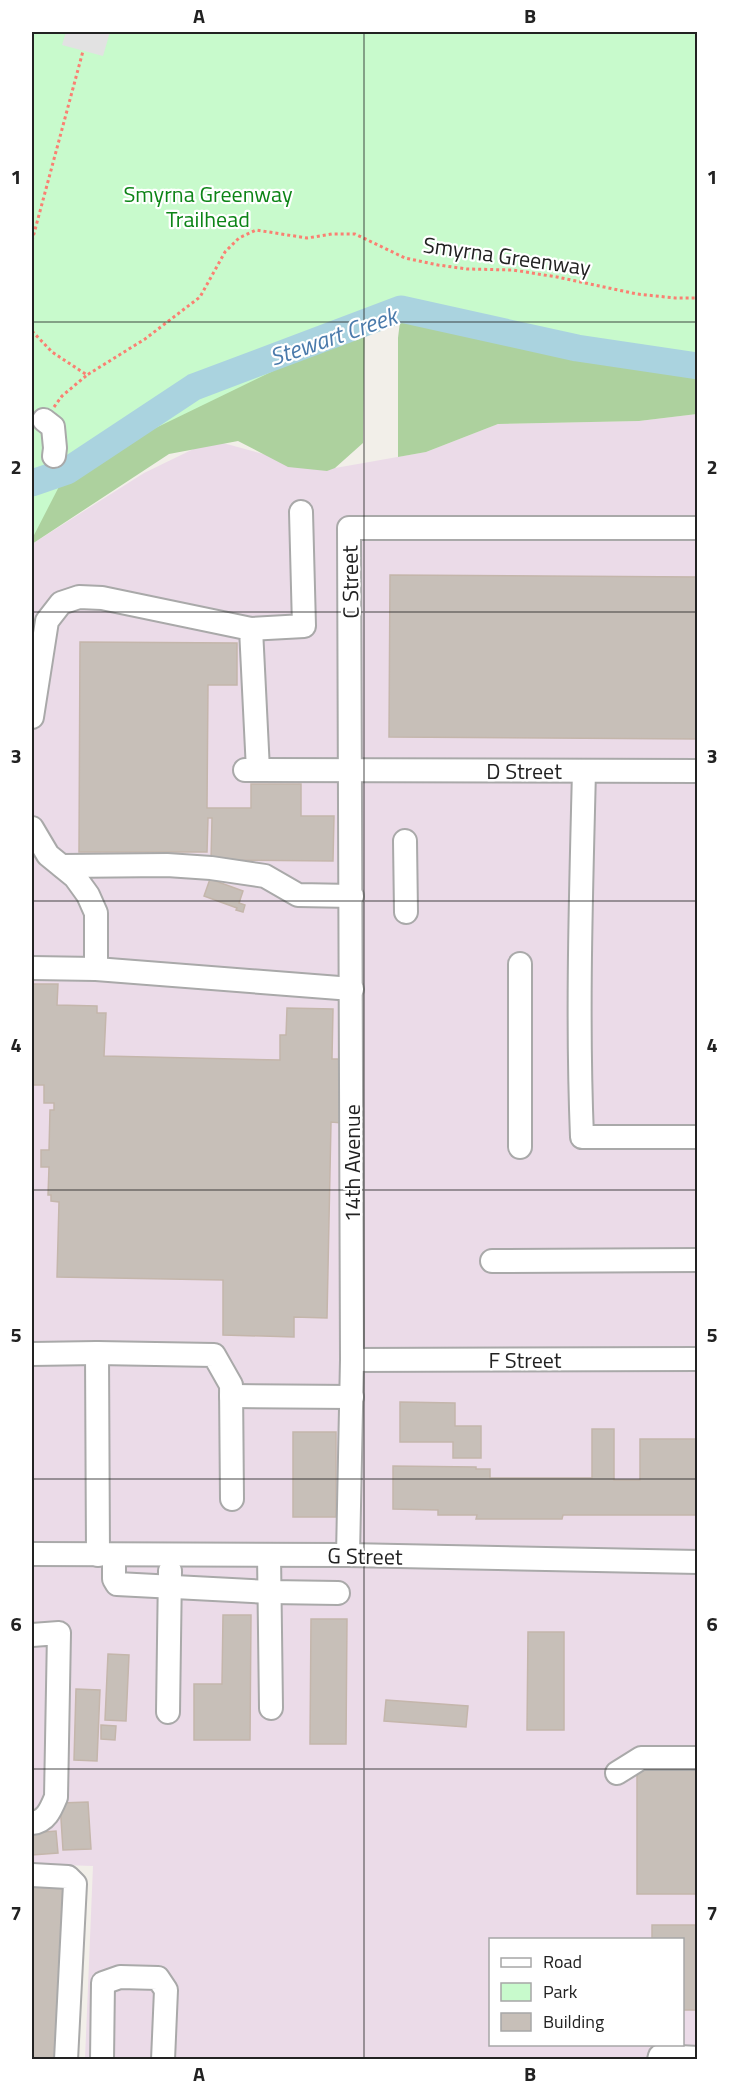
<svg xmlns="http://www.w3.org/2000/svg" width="729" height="2091" viewBox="0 0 729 2091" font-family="'Titillium Web',sans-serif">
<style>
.industrial{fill:#ebdbe8;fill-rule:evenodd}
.forest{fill:#add19e}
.park{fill:#c8facc}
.parking{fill:#e2e2e2}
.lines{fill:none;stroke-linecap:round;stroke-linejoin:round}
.river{stroke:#aad3df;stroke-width:27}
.building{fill:#c7bfb8;stroke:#c4b6ab;stroke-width:1.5}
.minor-casing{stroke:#a9a9a9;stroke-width:26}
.path{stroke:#fa8072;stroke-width:3;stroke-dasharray:3 3;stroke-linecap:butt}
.minor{stroke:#fff;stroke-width:22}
.grid{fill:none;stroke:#222;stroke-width:1.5;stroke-opacity:0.55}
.labels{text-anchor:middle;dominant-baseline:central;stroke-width:4.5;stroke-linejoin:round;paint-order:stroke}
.park-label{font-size:22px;fill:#0c8416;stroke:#fff}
.street-label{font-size:22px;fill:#222;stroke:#fff}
.water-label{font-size:24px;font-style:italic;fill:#4a7aab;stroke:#fff}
.neatline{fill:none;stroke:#222;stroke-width:2}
.grid-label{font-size:20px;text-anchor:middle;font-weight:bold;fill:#222}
</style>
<rect width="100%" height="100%" fill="#f2efe9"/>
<path class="industrial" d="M697,414V2059H85L93,1866L32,1864V544L144,473L212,440L263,454L335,468L426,452L498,424L639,421ZM490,1940H682V2044H490Z"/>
<g class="forest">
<path d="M366,231L363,443L335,468L327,471L288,467L238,441L169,454L32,544V454Z"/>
<path d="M410,239L697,307V414L639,421L498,424L426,452L398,457V338Z"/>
</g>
<path class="park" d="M32,32H697V365L401,309L67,471L32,539Z"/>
<path class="parking" d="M66,32H110L103,56L62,45Z"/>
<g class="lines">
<path class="river" d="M32,483L67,471L194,387L401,309L577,348L698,366"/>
</g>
<g class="building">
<path d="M390,575L698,577V739L389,737Z"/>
<path d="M80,642L237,643V685H208L207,808H251V784H301V816H334L333,861L211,860L212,818H208L207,852H79Z"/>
<path d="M210,879L243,891L239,903L245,905L243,912L236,910L237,908L204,896Z"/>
<path d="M32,984H58L57,1005L97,1006V1013H106L104,1056L280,1060V1035H286L287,1008L333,1009L332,1059H343L342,1123L331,1122L327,1318L294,1317V1337L223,1335V1280L57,1277L59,1202L51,1201V1195H48L49,1167H41V1150H49L50,1110H54V1103H44V1085H32Z"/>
<path d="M400,1402L455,1403V1426H481V1458H453V1442H400Z"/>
<path d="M592,1429H614V1480H640V1439H698V1515H563L562,1519H476L477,1515H438V1510L393,1509V1466L476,1467V1469H490V1478H592Z"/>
<rect x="293" y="1432" width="43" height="85"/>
<path d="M223,1615H251L250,1740H194V1684H222Z"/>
<path d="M311,1619H347L346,1744H310Z"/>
<path d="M528,1632H564V1730H527Z"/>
<path d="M108,1654L129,1655L126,1721L105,1720Z"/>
<path d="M76,1689L100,1690L97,1761L74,1760Z"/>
<path d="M386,1700L468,1706L466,1727L384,1721Z"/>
<path d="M101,1725L116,1726L115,1740L101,1739Z"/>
<rect x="637" y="1766" width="61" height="128"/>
<path d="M88,1802L91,1849L63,1850L60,1803Z"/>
<path d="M56,1831L58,1853L32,1855V1833Z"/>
<path d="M32,1887L63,1888L55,2060H32Z"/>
<path d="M652,1925H698V2010H682V1940H652Z"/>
</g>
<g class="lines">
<defs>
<g id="minor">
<path d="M44,420L53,427L55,448L54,456"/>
<path d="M251,629L304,626L301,512"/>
<path d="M32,717L47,621L61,603L79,597L102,598L251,629L258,770"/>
<path d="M245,770L698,771"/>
<path d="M584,771C581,893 577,1015 582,1137H698"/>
<path d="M32,828L48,855L75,877L88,895L96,913V969L32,968"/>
<path d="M405,841L406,912"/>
<path d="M62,866L167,865L211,868L265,876L298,895L352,896"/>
<path d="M96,969L352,989"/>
<path d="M520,1147V964"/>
<path d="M492,1261L698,1260"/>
<path d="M32,1354L97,1353"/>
<path d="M352,1360L698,1359"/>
<path d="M231,1396L352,1397"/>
<path d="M32,1554L348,1555L698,1562"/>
<path d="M98,1555L97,1353L214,1355L231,1385L232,1499"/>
<path d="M114,1555V1579L117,1584L270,1592L338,1593"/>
<path d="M269,1555L271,1708"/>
<path d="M348,1555L352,1360L349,528H698"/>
<path d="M32,1635L59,1633L56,1797C51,1809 46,1822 32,1823"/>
<path d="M168,1712L170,1571"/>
<path d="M617,1773L641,1758H698"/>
<path d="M32,1875L68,1877L75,1884L66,2060"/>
<path d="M102,2060L103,1983L120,1977L158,1978L166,1990L163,2060"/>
<path d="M659,2060L660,2056L698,2058"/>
</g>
</defs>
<use href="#minor" class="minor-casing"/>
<g class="path">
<path d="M32,241L83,51"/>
<path d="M32,331L52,352L87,375L145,339L200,297L225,252L239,238L256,230L307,238L332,234H355L405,258L438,265L467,269L513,270L557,277L637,294L675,298H698"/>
<path d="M54,407L62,396L87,375"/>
</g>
<use href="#minor" class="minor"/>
</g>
<path class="grid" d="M364,32V2060M32,322H698M32,612H698M32,901H698M32,1190H698M32,1479H698M32,1769H698"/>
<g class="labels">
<g class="park-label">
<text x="208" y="194">Smyrna Greenway<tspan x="208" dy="25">Trailhead</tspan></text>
</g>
<g class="street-label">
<text transform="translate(507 256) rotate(8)">Smyrna Greenway</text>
<text transform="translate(350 582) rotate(-91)">C Street</text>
<text x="524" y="771">D Street</text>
<text transform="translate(352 1163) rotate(-90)">14th Avenue</text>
<text x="525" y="1360">F Street</text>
<text transform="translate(365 1556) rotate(1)">G Street</text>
</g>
<g class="water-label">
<text transform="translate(333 336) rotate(-19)">Stewart Creek</text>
</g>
</g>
<rect width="729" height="2091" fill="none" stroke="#ffffff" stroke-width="66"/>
<rect x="489" y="1938" width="195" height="108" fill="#ffffff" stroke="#a7a7a7" stroke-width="1.5"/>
<rect x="501" y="1958" width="30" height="9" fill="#ffffff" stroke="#a7a7a7" stroke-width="1.5"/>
<text x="543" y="1968" font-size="18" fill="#222222">Road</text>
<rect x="501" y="1983" width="30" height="18" fill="#c8facc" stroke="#a7a7a7" stroke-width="1.5"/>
<text x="543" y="1998" font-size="18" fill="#222222">Park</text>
<rect x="501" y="2013" width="30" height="18" fill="#c7bfb8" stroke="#a7a7a7" stroke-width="1.5"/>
<text x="543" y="2028" font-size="18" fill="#222222">Building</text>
<rect x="33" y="33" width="663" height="2025" class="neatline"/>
<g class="grid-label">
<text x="199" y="23">A</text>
<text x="530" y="23">B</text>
<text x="16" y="184">1</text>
<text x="712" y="184">1</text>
<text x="16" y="474">2</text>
<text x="712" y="474">2</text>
<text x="16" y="763">3</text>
<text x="712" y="763">3</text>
<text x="16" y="1052">4</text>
<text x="712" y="1052">4</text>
<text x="16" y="1342">5</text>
<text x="712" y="1342">5</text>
<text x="16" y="1631">6</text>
<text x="712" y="1631">6</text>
<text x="16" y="1920">7</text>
<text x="712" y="1920">7</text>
<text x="199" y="2081">A</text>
<text x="530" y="2081">B</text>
</g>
</svg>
